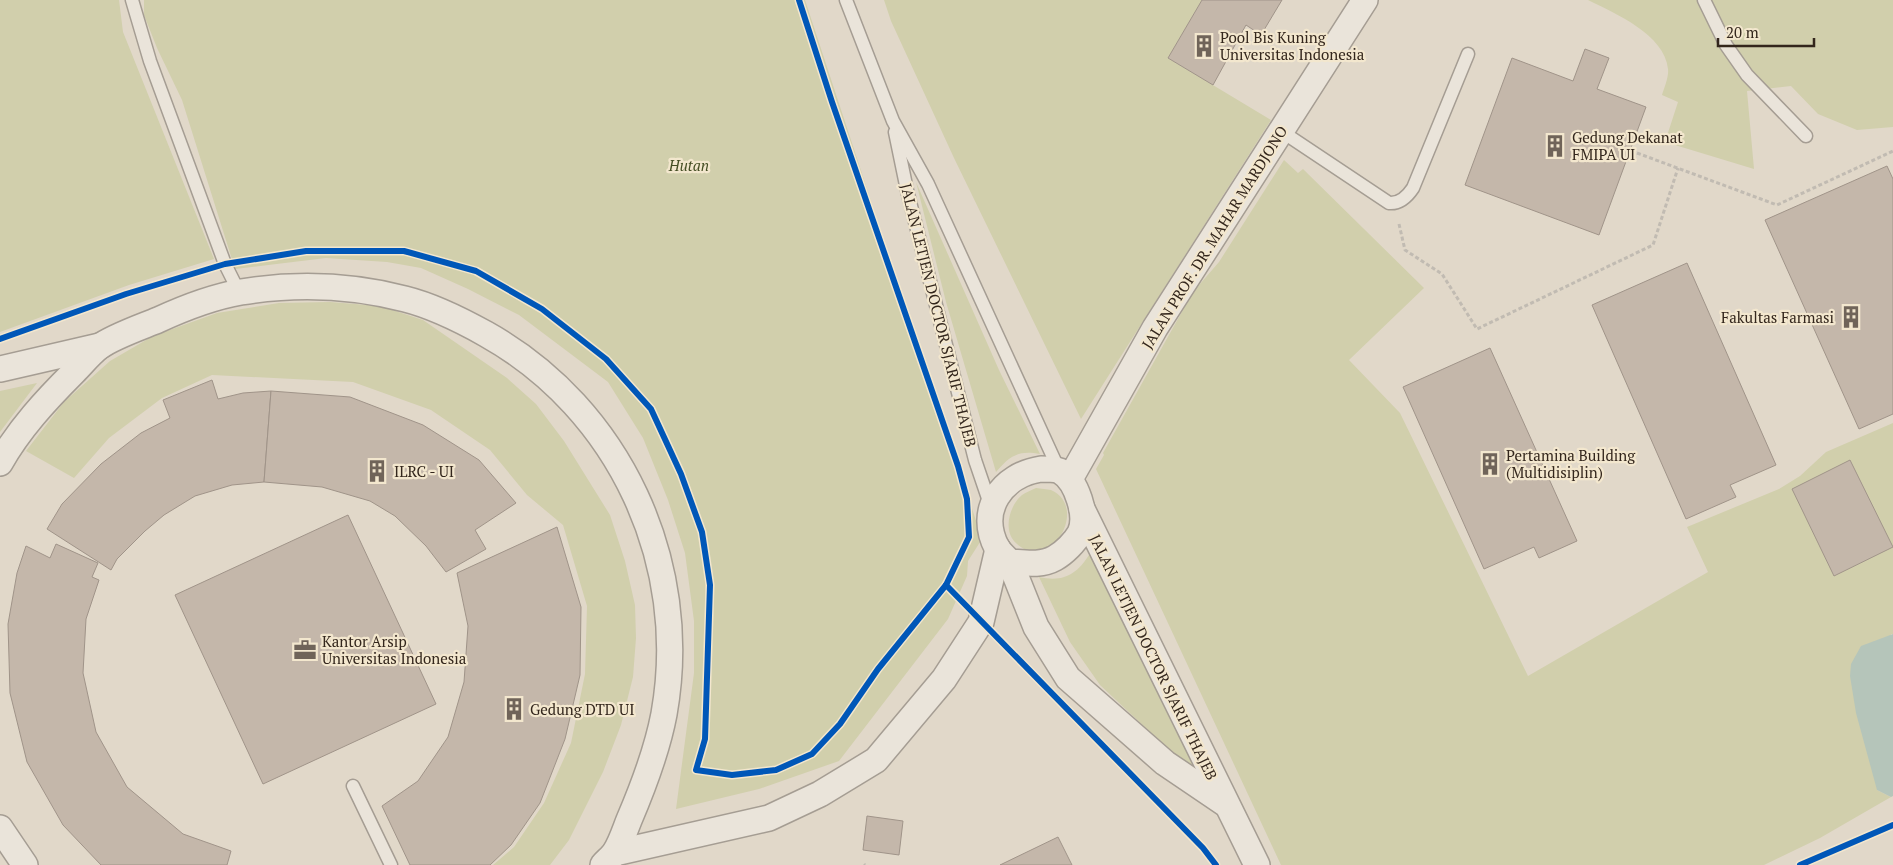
<svg xmlns="http://www.w3.org/2000/svg" width="1893" height="865" viewBox="0 0 1893 865" font-family="'PT Serif',serif">
<style>
.green{fill:#d1cfac}
.water{fill:#b5c5ba}
.building{fill:#c4b7aa;stroke:#a09489}
.lines{fill:none;stroke-linecap:round;stroke-linejoin:round}
.service-casing{stroke:#a59d93;stroke-width:15}
.minor-casing{stroke:#a59d93;stroke-width:28}
.path{stroke:#c1bbb2;stroke-width:3;stroke-dasharray:4 2.5;stroke-linecap:butt}
.service{stroke:#eae4da;stroke-width:12}
.minor{stroke:#eae4da;stroke-width:25}
.cycleway-casing{stroke:#f3e7ce;stroke-width:9}
.cycleway{stroke:#0057b8;stroke-width:6}
.labels{text-anchor:middle;dominant-baseline:central;stroke-width:4.5;stroke-linejoin:round;paint-order:stroke}
.poi-label{font-size:15px;fill:#33261c;stroke:#f3e7ce;text-anchor:start}
.park-label{font-size:15px;font-style:italic;fill:#454e24;stroke:#f3e7ce}
.street-label{font-size:15px;fill:#33261c;stroke:#f3e7ce}
</style>
<rect width="100%" height="100%" fill="#e1d8c9"/>
<g class="green">
<path d="M0,0H119L123,32L214,259L129,285L0,332Z"/>
<path d="M144,0H805L982,539L968,561L967,576L948,619L839,761L759,789L676,809L694,673V621L685,553L668,500L643,438L608,382L519,315L468,289L421,268L387,262L326,258L235,269L182,100L157,48L144,15Z"/>
<path d="M884,0H1202L1168,58L1271,120L1081,419L954,158L891,21Z"/>
<path d="M1588,0H1893V127L1857,130L1818,114L1791,86L1747,91L1754,169L1665,142L1678,102L1662,95C1664,88 1669,77 1668,69C1664,34 1616,14 1588,0Z"/>
<path d="M1284,160L1298,173L1303,169L1424,288L1349,360L1400,413L1528,676L1708,572L1687,527L1779,489L1800,476L1826,452L1893,423V634H1891L1877,790L1891,797L1820,838L1764,865H1281L1096,469L1104,455L1103,453L1193,292L1219,262Z"/>
<path d="M916,182L999,370L1040,454C1018,450 1010,456 996,472L946,302Z"/>
<path d="M330,302L380,306L423,320L507,378L536,404L564,441L610,515L625,561L635,605L636,638L633,677L621,725L603,772L569,840L550,865H493L514,847L544,803L571,743L585,674L587,606L563,525L527,495L490,450L431,410L353,382L212,375L162,398L109,438L74,478L26,451L64,402L110,361L153,336L217,313L279,303Z"/>
<path d="M37,383L0,432V391Z"/>
<path d="M1036,488C1041,489 1047,489 1051,490C1090,507 1050,576 1016,543C1002,530 1010,505 1022,495C1026,492 1032,490 1036,488Z"/>
<path d="M1092,550L1199,778L1100,685L1070,642L1039,577C1065,583 1079,573 1092,550Z"/>
</g>
<path class="water" d="M1893,634V796L1891,797L1877,790L1856,713L1850,676L1851,664L1861,646Z"/>
<g class="building">
<path d="M1202,0H1282L1261,35L1246,25L1213,85L1168,58Z"/>
<path d="M1585,49L1609,58L1597,89L1646,107L1599,235L1465,185L1512,58L1573,81Z"/>
<path d="M1887,166L1893,179V414L1859,429L1765,220Z"/>
<path d="M1687,263L1776,465L1730,485L1736,497L1686,519L1592,305Z"/>
<path d="M1490,348L1577,541L1539,558L1534,547L1484,569L1403,387Z"/>
<path d="M212,380L218,399L243,393L271,391L264,482L232,485L195,496L164,515L145,531L117,559L111,570L47,529L62,504L101,464L141,433L170,418L163,400Z"/>
<path d="M271,391L350,397L423,425L479,460L516,503L475,530L486,549L446,572L426,546L395,516L370,501L322,487L264,482Z"/>
<path d="M1850,460L1893,547L1834,576L1792,489Z"/>
<path d="M348,515L436,704L263,784L175,595Z"/>
<path d="M557,527L581,607L580,675L565,739L540,803L511,845L490,865H410L382,806L418,781L448,737L464,682L468,626L457,573Z"/>
<path d="M56,544L98,563L92,577L99,580L86,619L83,673L96,732L127,787L183,834L231,851L227,865H101L63,825L27,762L10,693L8,624L17,573L26,546L50,558Z"/>
<path d="M867,816L903,821L899,855L863,850Z"/>
<path d="M1058,837L1072,865H1000Z"/>
</g>
<g class="lines">
<defs>
<g id="service">
<path d="M132,0L150,61L225,264L239,292"/>
<path d="M846,0L893,121L928,184L1059,470"/>
<path d="M1704,0L1726,45L1747,75L1806,136"/>
<path d="M1281,131L1389,203C1400,204 1407,197 1413,188L1468,54"/>
<path d="M895,132L907,190L975,460L991,507"/>
<path d="M353,786L391,865"/>
</g>
<g id="minor">
<path d="M0,369L100,346"/>
<path d="M0,463C19,429 46,400 74,372C82,364 90,354 99,347C112,337 141,327 158,320C184,308 212,297 241,292C296,283 351,285 405,299C433,306 461,320 486,334C620,409 691,563 664,714C657,751 644,785 629,820C625,830 621,843 615,852C612,857 606,861 603,865"/>
<path d="M1041,469C1047,469 1055,469 1060,471C1077,481 1088,516 1080,533C1075,542 1064,553 1055,558C1041,566 1025,563 1010,562C1006,558 1000,553 997,548C977,510 1002,475 1041,469Z"/>
<path d="M1070,479L1155,328L1365,0"/>
<path d="M1082,509L1257,865"/>
<path d="M1010,562L1036,627L1068,678L1165,763L1224,803"/>
<path d="M0,828L25,865"/>
<path d="M615,853L769,818L820,794L876,760L944,679L981,622L998,549"/>
</g>
</defs>
<use href="#service" class="service-casing"/>
<use href="#minor" class="minor-casing"/>
<g class="path">
<path d="M1637,153L1777,205L1893,151"/>
<path d="M1399,224L1405,250L1442,274L1477,329L1653,245L1678,168"/>
<path d="M864,864L865,865"/>
</g>
<use href="#service" class="service"/>
<use href="#minor" class="minor"/>
<defs>
<g id="cycleway">
<path d="M0,339L126,294L225,264L306,251H404L476,271L542,309L606,359L651,409L681,474L702,532L710,585L705,739L696,770L732,775L776,770L812,754L840,724L878,669L946,585L969,537L967,499L958,466L832,102L799,0"/>
<path d="M946,585L1203,848L1216,865"/>
<path d="M1800,865L1893,825"/>
</g>
</defs>
<use href="#cycleway" class="cycleway-casing"/>
<use href="#cycleway" class="cycleway"/>
</g>
<defs>
<symbol id="building-bare" viewBox="-9 -9 18 18"><path d="M-4-6H4V6H1V3H-1V6H-4ZM-2.5-4.3h1.7v1.8h-1.7ZM.8-4.3h1.7v1.8H.8ZM-2.5-1h1.7V.8h-1.7ZM.8-1h1.7V.8H.8Z" fill="#706459" stroke="#f3e7ce" stroke-width="2.5" paint-order="stroke"/></symbol>
<symbol id="office-bare" viewBox="-9 -9 18 18"><path d="M-6-3h4V-5.5h4V-3h4V5H-6ZM-1-4.5V-3h2v-1.5ZM-6 0V1H6V0Z" fill="#706459" stroke="#f3e7ce" stroke-width="2.5" paint-order="stroke"/></symbol>
</defs>
<g fill-rule="evenodd">
<use href="#building-bare" x="1188" y="30" width="32" height="32"/>
<use href="#building-bare" x="1539" y="130" width="32" height="32"/>
<use href="#building-bare" x="1835" y="301" width="32" height="32"/>
<use href="#building-bare" x="1474" y="448" width="32" height="32"/>
<use href="#building-bare" x="361" y="455" width="32" height="32"/>
<use href="#office-bare" x="289" y="634" width="32" height="32"/>
<use href="#building-bare" x="498" y="693" width="32" height="32"/>
</g>
<g class="labels">
<g class="poi-label">
<text x="1220" y="37">Pool Bis Kuning<tspan x="1220" dy="17">Universitas Indonesia</tspan></text>
<text x="1572" y="137">Gedung Dekanat<tspan x="1572" dy="17">FMIPA UI</tspan></text>
<text x="1834" y="317" text-anchor="end">Fakultas Farmasi</text>
<text x="1506" y="455">Pertamina Building<tspan x="1506" dy="17">(Multidisiplin)</tspan></text>
<text x="394" y="471">ILRC - UI</text>
<text x="322" y="641">Kantor Arsip<tspan x="322" dy="17">Universitas Indonesia</tspan></text>
<text x="530" y="709">Gedung DTD UI</text>
</g>
<g class="park-label">
<text x="689" y="165">Hutan</text>
</g>
<g class="street-label">
<text transform="translate(1214 237) rotate(-58)">JALAN PROF. DR. MAHAR MARDJONO</text>
<text transform="translate(939 315) rotate(76)">JALAN LETJEN DOCTOR SJARIF THAJEB</text>
<text transform="translate(1154 657) rotate(64)">JALAN LETJEN DOCTOR SJARIF THAJEB</text>
</g>
</g>
<path d="M1718 38v8h96v-8" fill="none" stroke="#33261c" stroke-width="2.5"/>
<text x="1726" y="38" font-size="15" fill="#33261c" stroke="#f3e7ce" stroke-width="4" paint-order="stroke">20 m</text>
</svg>
